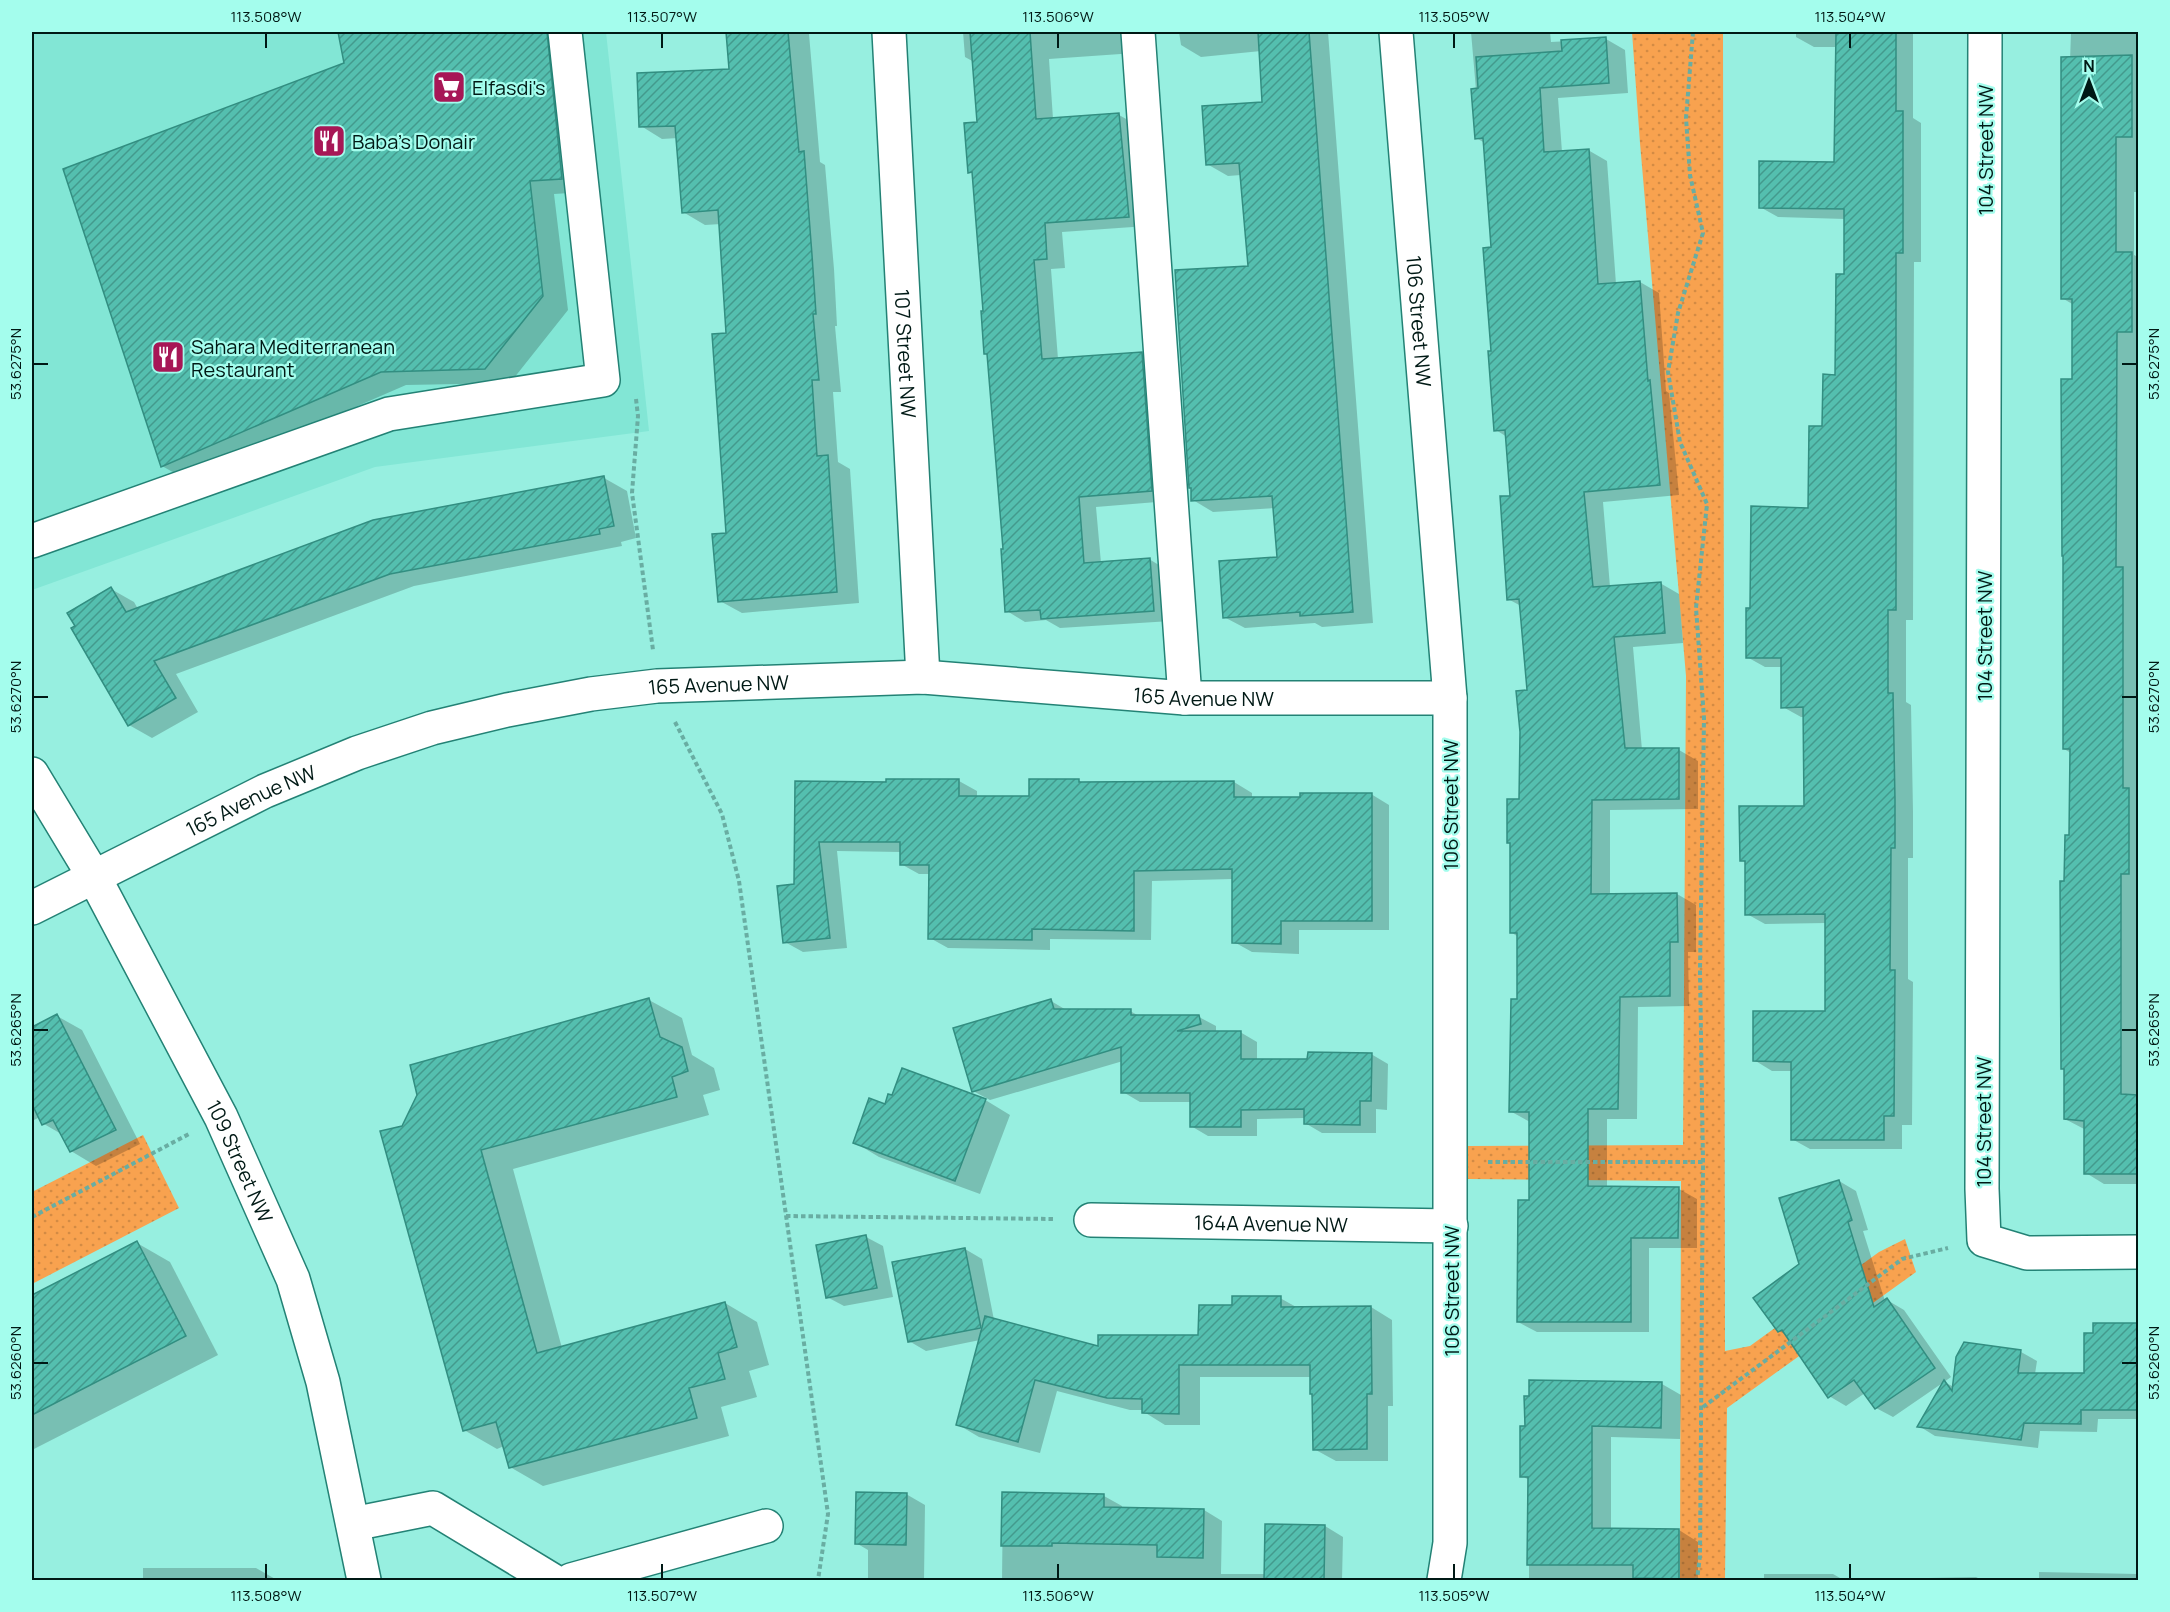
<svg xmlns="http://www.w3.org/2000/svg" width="2170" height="1612" viewBox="0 0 2170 1612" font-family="Manrope,sans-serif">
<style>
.built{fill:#82e6d5}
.park{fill:url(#park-dots)}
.shadow{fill:#0003;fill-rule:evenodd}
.building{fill:url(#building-hatch);stroke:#328e81;stroke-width:1.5}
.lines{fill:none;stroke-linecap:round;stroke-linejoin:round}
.minor-casing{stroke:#238275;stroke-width:36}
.path{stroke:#69ada2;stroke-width:4;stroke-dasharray:4.5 3;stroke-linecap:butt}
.minor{stroke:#fff;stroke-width:33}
.ticks{fill:none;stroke:#001915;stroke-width:2}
.labels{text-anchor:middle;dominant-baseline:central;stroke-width:4.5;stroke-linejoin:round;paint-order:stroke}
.poi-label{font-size:20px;fill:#001915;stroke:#a4fded;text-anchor:start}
.street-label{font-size:20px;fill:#001915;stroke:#a4fded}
.neatline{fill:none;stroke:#001915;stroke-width:2}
.ticks-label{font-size:15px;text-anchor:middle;fill:#001915}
</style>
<defs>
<pattern id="park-dots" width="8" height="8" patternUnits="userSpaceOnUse" patternTransform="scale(1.5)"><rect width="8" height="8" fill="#f8a24f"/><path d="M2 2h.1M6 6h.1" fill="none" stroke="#d38b44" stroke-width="1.8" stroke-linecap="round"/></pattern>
<pattern id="building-hatch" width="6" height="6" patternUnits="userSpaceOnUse" patternTransform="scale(1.5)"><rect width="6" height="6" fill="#54bfaf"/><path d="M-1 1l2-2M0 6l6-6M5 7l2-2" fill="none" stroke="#439a8d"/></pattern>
</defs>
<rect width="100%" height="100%" fill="#97efe0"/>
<path class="built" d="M32,32H606L649,431L375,467L32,590Z"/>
<g class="park">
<path d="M1632,32H1723L1725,1351L1750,1346L1879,1252L1905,1239L1916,1272L1727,1408L1725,1580H1680L1681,1181L1468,1179L1467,1146L1683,1145L1686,676L1640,143Z"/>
<path d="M143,1135L179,1208L32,1284V1192Z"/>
</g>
<g class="shadow">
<path d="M339,32H571L586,192L554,194L568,310L510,383L406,385L187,480L162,466L345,64Z"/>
<path d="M727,32H805L809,34L820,162L825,165L834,269L837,326H835L841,392H833L838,462L850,469L859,603L742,613L720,601L728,534L727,335L721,224L705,225L683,212L678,138L662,139L641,126L731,70Z"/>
<path d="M963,32H1133L1135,53L1049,59L1053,119L1119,115L1137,125L1147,226L1062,232L1065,268L1051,269L1058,359L1141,354L1159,364L1169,501L1096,507L1101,563L1149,559L1167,570L1171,621L1060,628L1046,620L1025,622L1007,611L1005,550L988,355L986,354L985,312L974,174L970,172L979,123L974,62L965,57Z"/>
<path d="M1179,32H1328L1373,623L1322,627L1315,623L1245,628L1224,617L1278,558L1275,508L1213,512L1193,500L1192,489L1249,267L1241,175L1228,176L1207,164L1264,103L1261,51L1201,57L1181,45Z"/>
<path d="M1471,32H1550L1551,42L1606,39L1625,50L1628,93L1558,98L1562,152L1588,150L1607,161L1616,284L1640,282L1659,293L1666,391L1669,393L1679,495L1603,502L1610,587L1660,583L1679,594L1683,643L1633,647L1642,750H1679L1698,761V809L1610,810V895L1677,894L1696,905V952H1688L1689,1006L1638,1007L1637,1119H1607V1188L1679,1189L1697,1199V1248H1649V1332H1537L1518,1322L1530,1201V1122L1510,1111L1518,1000V937L1511,932V844L1509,843L1520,800L1529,691L1521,606L1508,599L1512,497L1507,437L1496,430L1492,352L1493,249L1485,143L1476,138V90Z"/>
<path d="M1796,32H1913V118L1921,123V262H1914L1913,620H1906V702L1911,705L1913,811V858H1908V979L1913,982L1912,1125H1902V1149H1810L1792,1139V1071H1772L1754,1060L1827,1012V923L1765,924L1747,914V863L1741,860L1805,808L1804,717H1801L1783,707L1782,667H1765L1747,657L1751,609L1809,509L1824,427L1836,376L1846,275L1845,219L1778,217L1760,207L1835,163L1837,47H1814L1796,37Z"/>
<path d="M2071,32H2138V192H2134V255L2138,257V1184H2104L2086,1173V1130L2065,1119L2066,1070L2063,1068L2066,882L2070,837L2071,753L2064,749L2074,381V305L2062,298Z"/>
<path d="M604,478L627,491L636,538L621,542L622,546L414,586L176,674L198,712L152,738L129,725L111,589L134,602L138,609Z"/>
<path d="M1078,780L1084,784L1234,782L1252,793V799L1371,794L1389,805V930H1299V954L1252,952L1234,942L1233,879L1152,881L1151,940L1050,939V950L948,948L930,938V874H919L901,864V852L837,851L847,948L803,952L785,942L796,886V782L959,781L977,791V798H1030Z"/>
<path d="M649,1000L682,1018L692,1055L714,1068L720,1090L703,1095L709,1115L513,1169L562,1348L725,1303L757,1322L769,1365L749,1371L757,1397L721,1407L729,1436L543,1486L510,1467L504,1446L497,1449L464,1430L403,1127Z"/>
<path d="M1051,1001L1068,1011H1130L1141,1017H1199L1216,1026V1032H1240L1257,1042V1060H1309L1371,1054L1388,1064L1387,1110L1376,1109V1133H1322L1305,1123V1118L1257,1119V1136H1208L1191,1126V1102H1140L1123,1092V1061L990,1100L973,1091Z"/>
<path d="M57,1016L82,1030L140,1144L96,1166L71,1151L63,1135L44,1124L40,1117L32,1121V1029Z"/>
<path d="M903,1070L987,1101L1010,1115L980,1194L879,1157L854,1142L893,1097Z"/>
<path d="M1839,1181L1856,1191L1868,1230L1863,1231L1885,1301L1887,1300L1904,1310L1951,1377L1944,1382L1954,1387L2021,1352L2037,1361L2035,1374H2086L2138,1325V1419H2098L2097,1432L2040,1431L2038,1448L1935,1436L1919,1426L1944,1382L1893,1417L1876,1408L1865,1393L1846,1406L1829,1396L1788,1336L1779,1331L1801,1264Z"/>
<path d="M866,1237L883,1246L893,1297L844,1306L827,1297Z"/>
<path d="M137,1243L170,1262L218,1355L32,1450V1297Z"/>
<path d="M965,1249L982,1259L994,1320L1100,1348L1200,1337L1233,1307L1280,1298L1298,1308L1371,1307L1392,1320L1393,1406H1388V1461H1336L1314,1449V1395L1311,1377H1200V1425H1165L1144,1412V1410H1130L1057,1391L1040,1453L979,1437L957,1424L980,1340L926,1351L909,1341ZM975,1323L983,1327V1331L974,1325Z"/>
<path d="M1662,1384L1681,1395L1680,1439L1611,1437V1529L1679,1530L1698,1542V1580H1529V1480L1522,1476L1521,1428Z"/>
<path d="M1003,1493L1104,1496L1122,1506V1509L1204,1510L1222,1521L1221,1574H1266L1325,1526L1343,1537L1342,1580H1002Z"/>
<path d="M906,1494L925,1505L924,1580H868V1550L856,1543Z"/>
<path d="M143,1568H256L277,1580H143Z"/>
<path d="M2039,1572L2138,1574V1580H2039Z"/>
<path d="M1764,1574H1833L1840,1578L1881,1579L1976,1577L1982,1580H1764Z"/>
</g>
<g class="building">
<path d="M338,32H547L562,179L530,181L543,296L485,369L381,372L161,467L63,169L344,63Z"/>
<path d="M726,32H788L799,152L804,151L812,255L816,314H813L819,380H812L817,456L828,455L837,592L718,602L712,534L726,533L712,334L726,333L718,210L682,213L675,126L639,127L637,73L729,69Z"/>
<path d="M970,32H1030L1036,119L1119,113L1129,217L1045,223L1047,259L1034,260L1042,359L1142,352L1152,491L1079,497L1084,563L1150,558L1154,611L1041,619L1040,610L1005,612L1001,549H1003L987,354H984L981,311H983L972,172L968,173L964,123L977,122Z"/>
<path d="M1258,32H1309L1353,612L1300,616V612L1223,618L1219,561L1277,557L1272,496L1191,501V488H1189L1175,270L1248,266L1239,163L1206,165L1202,106L1262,102Z"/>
<path d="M1836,32H1896V111H1903V253H1896V610H1888V693H1893L1895,800V848H1891L1890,970H1895L1894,1116H1884V1140H1791V1062L1753,1061V1011H1825V914L1745,915V861H1740L1739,806H1804L1803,707L1781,708V658H1746V608H1750L1751,506L1808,508L1809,426H1822L1823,374L1835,375L1836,274H1844V209L1759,208V161L1834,162Z"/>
<path d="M1606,37L1609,83L1540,88L1544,152L1589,149L1598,284L1640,281L1648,381L1650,380L1660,485L1584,492L1593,587L1661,582L1665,633L1614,637L1625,748H1679V799L1592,800L1591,894L1677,893L1678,942H1670V996L1620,997L1618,1109H1588V1186L1679,1187L1678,1238H1631V1322H1517L1518,1200H1529V1112H1509L1511,999H1517V933H1510V843H1507V799H1519L1520,732L1516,691L1527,690L1519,599L1507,600L1500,496H1510L1505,430L1494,431L1488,351H1491L1483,248L1491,247L1483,138L1475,139L1471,89L1478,88L1476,57L1562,51L1561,40Z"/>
<path d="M2132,55V137H2116V252H2132V332H2117L2116,567H2123V788H2129V874H2121V1094L2138,1095V1174H2084V1121L2064,1119V1069H2061L2060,881H2064L2065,835H2069L2070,749H2063V556H2062L2061,379H2072V299H2061V57Z"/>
<path d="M604,476L614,526L599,529L600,534L390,574L154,661L176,698L128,726L71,628L75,626L67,613L111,587L126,612L373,520Z"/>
<path d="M886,779H959V796H1029V779H1079V782L1234,781V797H1300V793H1372V921H1281V944L1232,943V869L1134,871V931L1032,929V940L928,939L929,865H900V842H819L830,938L783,943L777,886L794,884L795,781L886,782Z"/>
<path d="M649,998L660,1037L682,1047L688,1071L672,1077L677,1097L481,1150L537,1353L725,1302L737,1347L718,1353L725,1379L689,1388L697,1418L509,1468L496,1422L463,1431L380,1131L402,1126L417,1095L410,1065Z"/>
<path d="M1051,999L1054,1009H1131V1015H1199L1201,1024L1177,1031H1241V1059H1307L1308,1052L1372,1053L1371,1101H1360V1125L1304,1124V1109L1241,1110V1127H1190V1093H1121V1047L972,1092L953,1028Z"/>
<path d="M57,1014L116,1130L70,1152L53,1120L42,1125L32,1104V1027Z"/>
<path d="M902,1068L986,1099L955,1181L853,1143L869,1098L885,1104L888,1094L892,1095Z"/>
<path d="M1839,1180L1852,1220L1848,1222L1874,1307L1887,1298L1935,1368L1875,1409L1854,1380L1828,1398L1782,1330L1778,1332L1753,1298L1799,1264L1779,1198Z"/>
<path d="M866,1235L877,1288L826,1298L816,1245Z"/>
<path d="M137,1241L186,1336L32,1415V1295Z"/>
<path d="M965,1248L981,1328L908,1342L892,1262Z"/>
<path d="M1232,1296H1281V1307L1371,1306L1372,1394H1367V1449L1313,1450L1312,1394H1310V1365H1179V1414L1142,1413V1399L1107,1398L1035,1380L1018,1442L956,1425L985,1316L1098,1346V1335H1198L1199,1305H1232Z"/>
<path d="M2093,1323H2139V1410H2081V1424L2024,1423L2021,1440L1917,1427L1944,1380L1952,1391L1956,1357L1964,1342L2021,1350L2018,1373H2084V1333H2093Z"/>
<path d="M1529,1380L1662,1382L1661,1428L1592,1426V1528L1679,1529V1579L1633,1578V1565H1527L1528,1477H1520V1426H1525L1524,1396H1529Z"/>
<path d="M856,1492L907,1493L906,1545L855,1544Z"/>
<path d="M1002,1492L1104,1494V1507L1204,1509L1203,1558L1157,1557V1545L1052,1543V1546H1001Z"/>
<path d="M1265,1524L1325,1525L1324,1581H1264Z"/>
</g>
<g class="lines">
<defs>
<g id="minor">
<path id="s1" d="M889,32L923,677"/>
<path d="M1138,32L1185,698"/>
<path id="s2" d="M1396,32L1450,698V1543L1444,1580"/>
<path d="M1985,32L1982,1189L1984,1240L2027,1253L2138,1252"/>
<path d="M32,541L389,414L603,380L565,32"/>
<path id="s3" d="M32,774L93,875L221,1117L293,1279L323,1382L364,1580"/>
<path id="s4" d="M32,908L265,791L357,753L432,728L507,710L591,694L657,686L923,677L1185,698H1450"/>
<path id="s5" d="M1091,1220L1451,1226"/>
<path d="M353,1524L433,1508L552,1580"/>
<path d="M571,1580L766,1526"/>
</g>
</defs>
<use href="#minor" class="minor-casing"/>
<g class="path">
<path d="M1693,32L1686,118L1690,175L1703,233L1678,313L1668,372L1680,442L1707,504L1696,608L1704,718L1700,971L1703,1162L1700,1556L1697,1580"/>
<path d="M636,399L638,416L632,493L653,650"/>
<path d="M675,722L722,814L739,881L828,1514L818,1580"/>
<path d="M1488,1162H1703"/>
<path d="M786,1216L1055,1219"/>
<path d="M32,1217L189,1134"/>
<path d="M1703,1407L1902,1259L1948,1248"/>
</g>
<use href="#minor" class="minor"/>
</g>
<path class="ticks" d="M266,33V48M662,33V48M1058,33V48M1454,33V48M1850,33V48M33,364H48M2122,364H2137M33,697H48M2122,697H2137M33,1030H48M2122,1030H2137M33,1363H48M2122,1363H2137M266,1564V1579M662,1564V1579M1058,1564V1579M1454,1564V1579M1850,1564V1579"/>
<defs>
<symbol id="supermarket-square" viewBox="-11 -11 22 22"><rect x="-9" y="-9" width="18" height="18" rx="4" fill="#a71756" stroke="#a4fded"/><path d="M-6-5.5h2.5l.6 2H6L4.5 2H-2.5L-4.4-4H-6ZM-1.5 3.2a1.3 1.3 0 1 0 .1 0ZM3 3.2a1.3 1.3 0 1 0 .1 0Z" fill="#fff"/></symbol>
<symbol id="restaurant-square" viewBox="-11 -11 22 22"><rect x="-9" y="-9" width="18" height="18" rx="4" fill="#a71756" stroke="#a4fded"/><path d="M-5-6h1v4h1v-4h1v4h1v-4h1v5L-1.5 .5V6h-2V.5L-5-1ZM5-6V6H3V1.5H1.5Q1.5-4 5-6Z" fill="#fff"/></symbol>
</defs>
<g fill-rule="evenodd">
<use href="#supermarket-square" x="430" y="68" width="38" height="38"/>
<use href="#restaurant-square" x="310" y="122" width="38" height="38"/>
<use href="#restaurant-square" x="149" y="338" width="38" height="38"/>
</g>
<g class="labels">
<g class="poi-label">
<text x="472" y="87">Elfasdi's</text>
<text x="352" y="141">Baba's Donair</text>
<text x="191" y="346">Sahara Mediterranean<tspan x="191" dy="23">Restaurant</tspan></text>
</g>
<g class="street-label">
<text transform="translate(1985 150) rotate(-90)">104 Street NW</text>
<text stroke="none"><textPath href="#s2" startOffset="290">106 Street NW</textPath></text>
<text stroke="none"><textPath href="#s1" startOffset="322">107 Street NW</textPath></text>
<text transform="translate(1984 636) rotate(-90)">104 Street NW</text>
<text stroke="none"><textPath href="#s4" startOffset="730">165 Avenue NW</textPath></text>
<text stroke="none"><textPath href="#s4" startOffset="1216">165 Avenue NW</textPath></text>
<text stroke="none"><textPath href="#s4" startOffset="244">165 Avenue NW</textPath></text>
<text transform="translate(1450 805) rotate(-90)">106 Street NW</text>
<text transform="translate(1983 1122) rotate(-90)">104 Street NW</text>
<text stroke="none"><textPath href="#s3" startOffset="440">109 Street NW</textPath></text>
<text stroke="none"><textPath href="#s5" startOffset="180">164A Avenue NW</textPath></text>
<text transform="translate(1451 1291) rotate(-90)">106 Street NW</text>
</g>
</g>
<rect width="2170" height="1612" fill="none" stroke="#a4fded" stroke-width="66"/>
<g transform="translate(2089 81)" stroke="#a4fded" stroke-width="4.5" paint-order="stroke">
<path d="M0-4.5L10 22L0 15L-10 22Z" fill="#001915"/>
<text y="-9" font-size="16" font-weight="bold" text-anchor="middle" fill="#001915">N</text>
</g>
<rect x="33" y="33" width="2104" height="1546" class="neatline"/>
<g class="ticks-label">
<text x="266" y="22">113.508°W</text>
<text x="662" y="22">113.507°W</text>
<text x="1058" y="22">113.506°W</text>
<text x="1454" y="22">113.505°W</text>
<text x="1850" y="22">113.504°W</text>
<text transform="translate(16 364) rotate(-90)" y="5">53.6275°N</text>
<text transform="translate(2154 364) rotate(-90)" y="5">53.6275°N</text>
<text transform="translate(16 697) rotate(-90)" y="5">53.6270°N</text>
<text transform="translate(2154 697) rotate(-90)" y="5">53.6270°N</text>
<text transform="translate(16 1030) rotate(-90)" y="5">53.6265°N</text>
<text transform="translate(2154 1030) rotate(-90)" y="5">53.6265°N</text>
<text transform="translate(16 1363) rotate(-90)" y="5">53.6260°N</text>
<text transform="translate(2154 1363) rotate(-90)" y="5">53.6260°N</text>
<text x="266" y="1601">113.508°W</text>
<text x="662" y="1601">113.507°W</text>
<text x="1058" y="1601">113.506°W</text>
<text x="1454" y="1601">113.505°W</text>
<text x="1850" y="1601">113.504°W</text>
</g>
</svg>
